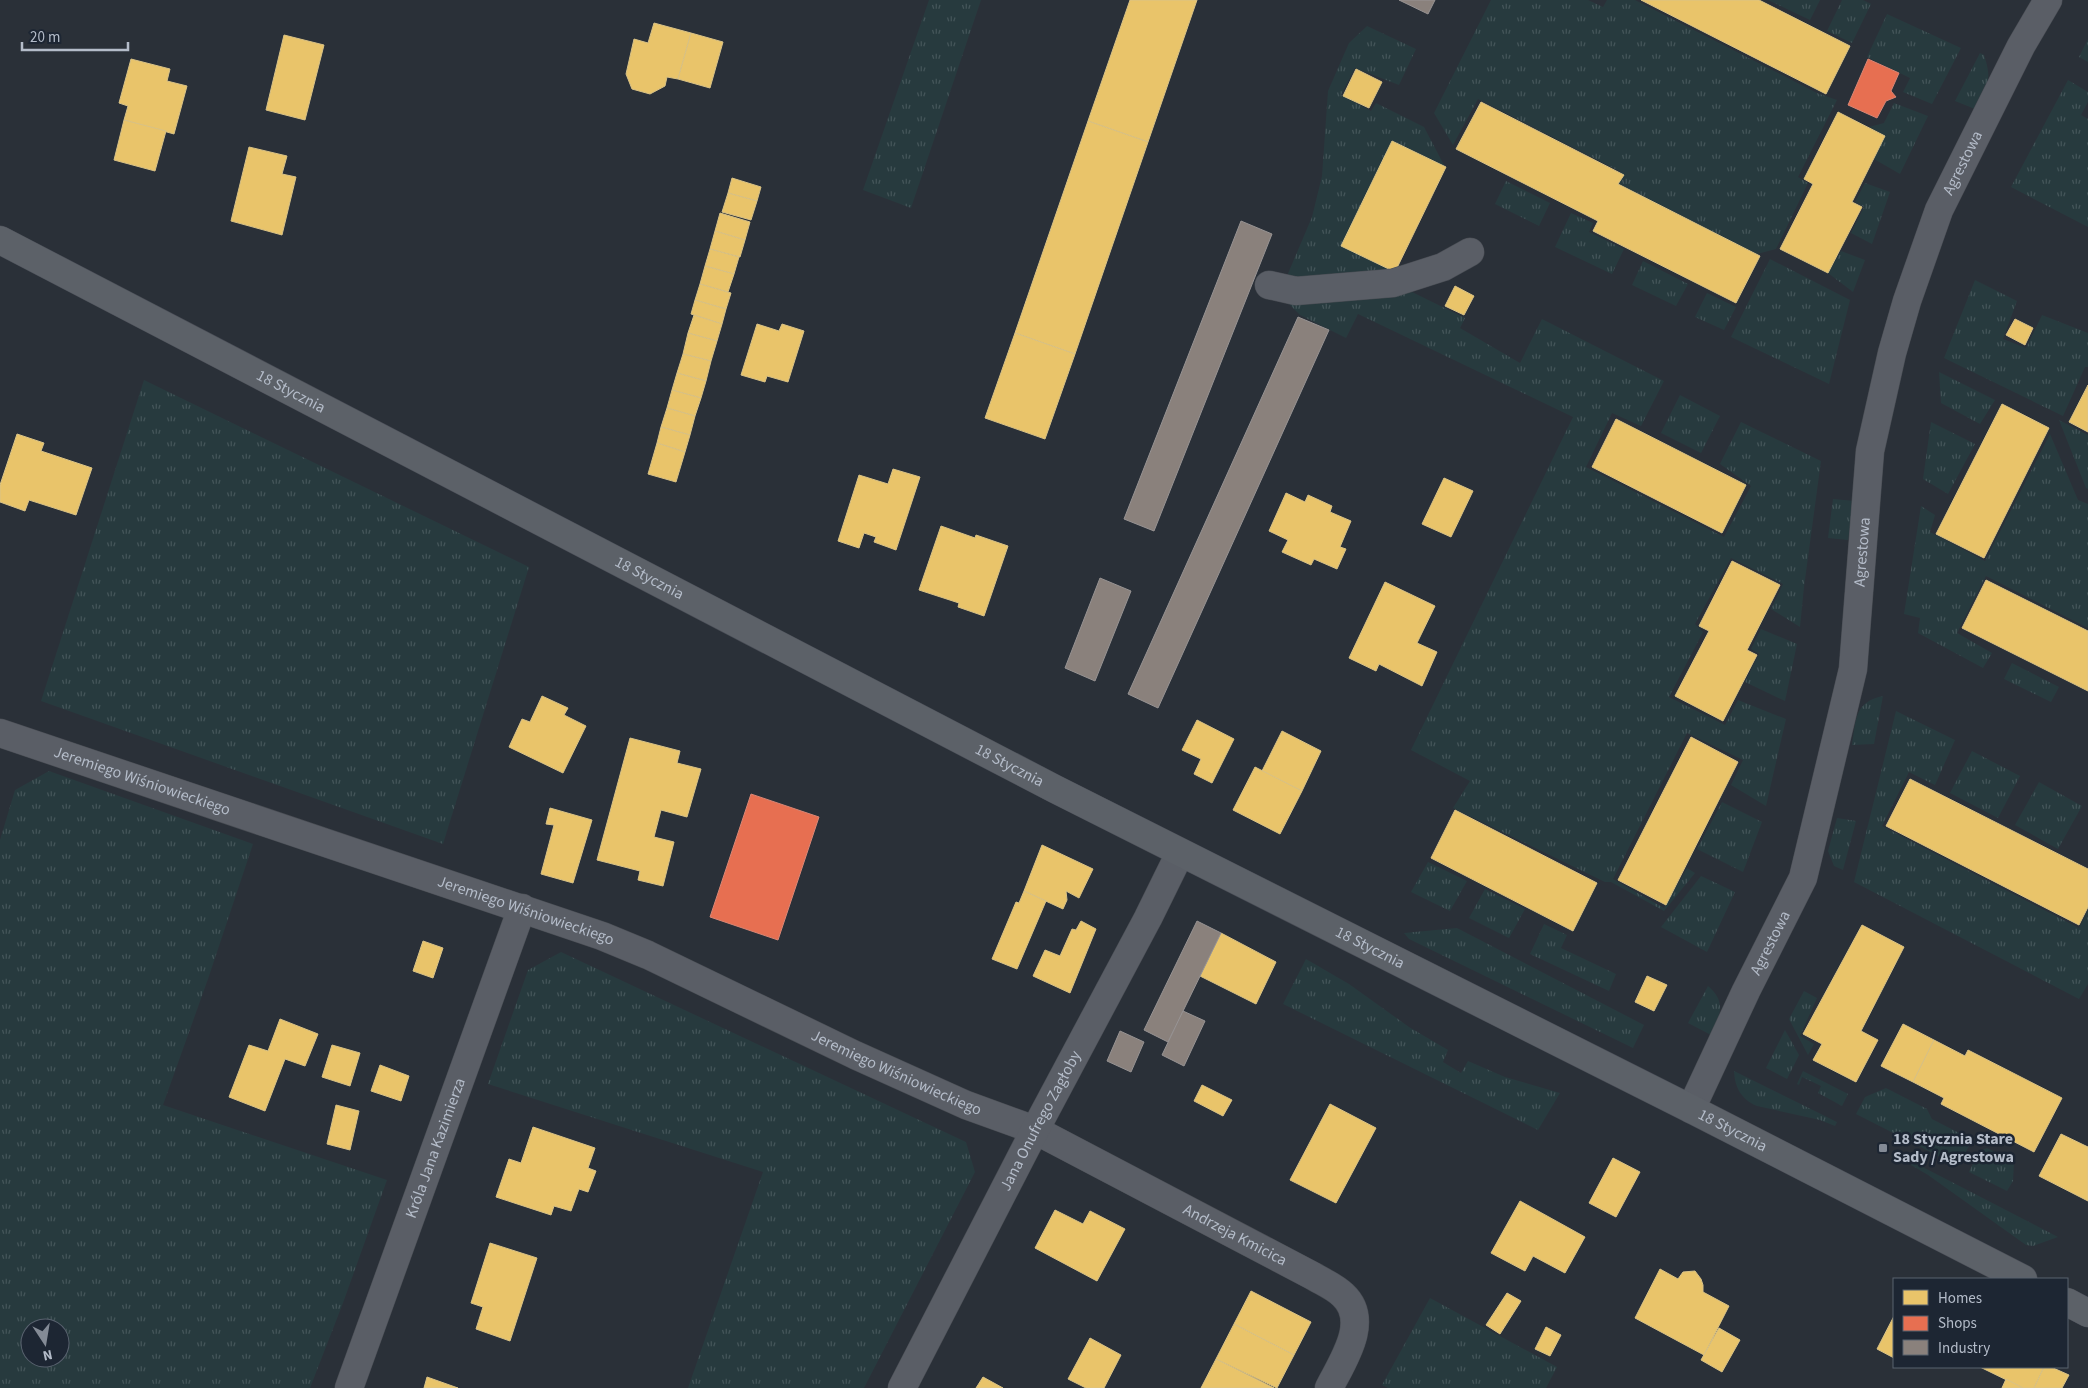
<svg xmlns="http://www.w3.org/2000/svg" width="2088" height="1388" viewBox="0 0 2088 1388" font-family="'Source Sans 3',sans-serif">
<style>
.grass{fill:url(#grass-tufts);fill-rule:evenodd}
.homes{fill:#e9c46a;stroke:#d9c286}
.shops{fill:#e76f51;stroke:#d88675}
.industry{fill:#8a817c;stroke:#979393}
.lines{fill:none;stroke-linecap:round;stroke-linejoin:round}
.minor-casing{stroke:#484c53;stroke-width:29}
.major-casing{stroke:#484c55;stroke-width:29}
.minor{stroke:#5a5e66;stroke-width:28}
.major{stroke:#5c6168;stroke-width:28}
.poi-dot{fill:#848b96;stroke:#1d2633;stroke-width:2}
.labels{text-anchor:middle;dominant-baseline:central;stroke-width:5;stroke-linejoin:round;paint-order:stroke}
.street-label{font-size:16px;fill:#b4bcc9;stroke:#1d2633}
.poi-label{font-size:16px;font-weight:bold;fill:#b4bcc9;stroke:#1d2633;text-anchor:start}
</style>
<defs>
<pattern id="grass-tufts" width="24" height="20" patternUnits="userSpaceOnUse" patternTransform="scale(1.25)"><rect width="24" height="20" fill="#273a3e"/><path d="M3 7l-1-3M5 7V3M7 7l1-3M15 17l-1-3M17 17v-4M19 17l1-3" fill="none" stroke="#445559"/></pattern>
</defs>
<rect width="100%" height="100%" fill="#2a3038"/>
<g class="grass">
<path d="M929,0H981L911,208L863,190Z"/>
<path d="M1491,0H1588L1603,7L1607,0H1635L1817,93L1837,100L1798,177L1808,183L1776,249L1757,254L1617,183L1621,172L1478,99L1453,145L1434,113Z"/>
<path d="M1768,0H1820L1810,20Z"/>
<path d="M1842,0H1863L1871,4L1852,43L1827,31Z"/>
<path d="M1887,14L1961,48L1932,104L1903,92L1910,78L1867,57Z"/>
<path d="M1367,26L1416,49L1399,85L1355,68L1341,95L1371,111L1376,103L1424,127L1445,167L1341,246L1395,272L1410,291L1465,318L1460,328L1520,363L1542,319L1664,381L1641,426L1612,413L1586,467L1724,537L1751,486L1720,464L1741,422L1821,461L1804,587L1800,627L1771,609L1783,584L1731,558L1695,624L1703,632L1669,697L1725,725L1738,700L1786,719L1766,806L1731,785L1743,760L1687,733L1613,879L1664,908L1687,868L1695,873L1664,911L1611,882H1605L1453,808L1470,781L1411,750L1573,417L1358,314L1346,338L1300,315L1287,302L1284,283L1312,217L1322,176L1328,91L1349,43Z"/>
<path d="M2088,39V62L2079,57Z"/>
<path d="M1980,53L1984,55C1993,82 1987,85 1975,109L1955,101Z"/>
<path d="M2068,80L2088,92V102L2081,115L2088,119V227L2011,187Z"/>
<path d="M1894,103L1928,116L1900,174L1874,159L1884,135L1869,127L1884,123Z"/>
<path d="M1506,181L1550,203L1539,226L1495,204Z"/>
<path d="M1865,183L1890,192L1872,244L1851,233L1864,207L1855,202Z"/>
<path d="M1571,213L1593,223L1589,232L1624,249L1612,274L1555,247Z"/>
<path d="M1841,251L1865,260L1853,292L1828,273Z"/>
<path d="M1770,259L1850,300L1829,384L1731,337Z"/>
<path d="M1643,261L1688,284L1676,306L1632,285Z"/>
<path d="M1975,280L2017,301L2003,339L2026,348L2042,315L2088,333V367H2085L2063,416L1944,358Z"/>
<path d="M1707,293L1736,307L1724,330L1695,317Z"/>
<path d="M1939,372L1995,400L1980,424L1941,403Z"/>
<path d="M144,380L529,567L443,844L41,701Z"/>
<path d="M1680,395L1720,416L1701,453L1661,433Z"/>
<path d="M2059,420L2088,435V489L2086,488Z"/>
<path d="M1931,422L1975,444L1948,494L1923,479Z"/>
<path d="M2050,434L2078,500L2088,504V628L1986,576L1957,633L1992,653L1983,668L1918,633L1920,618L1904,614L1921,506L1935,515L1930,532L1985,561Z"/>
<path d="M1833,499L1855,501L1848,540L1828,538Z"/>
<path d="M1761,629L1797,644L1785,701L1745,682L1759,654L1751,649Z"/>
<path d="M2012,663L2059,687L2051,702L2004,679Z"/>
<path d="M1883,696L1874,744L1852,745C1856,720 1854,702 1883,696Z"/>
<path d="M1896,711L1955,740L1935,785L1909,772L1882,826L2079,928L2088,910V984L2079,999L1854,882Z"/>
<path d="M1972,751L2020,776L1998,818L1950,793Z"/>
<path d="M49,771L253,844L208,979L163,1105L387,1180L343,1303L310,1388H0V840L15,790ZM30,1328H60V1358H30Z"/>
<path d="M2039,782L2082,806L2058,849L2015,825Z"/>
<path d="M1722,802L1762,822L1743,872L1697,849Z"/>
<path d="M1837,818L1856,821L1843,870L1834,866L1828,851Z"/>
<path d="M1428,862L1467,881L1450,911L1411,892Z"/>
<path d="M1701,876L1735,892L1707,952L1661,927Z"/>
<path d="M1485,889L1525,909L1509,938L1469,918Z"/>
<path d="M1544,924L1567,935L1561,948L1616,974L1609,991L1530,954Z"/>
<path d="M1457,928L1644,1025L1633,1048L1409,939L1404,933Z"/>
<path d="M561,952L966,1142L975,1172L864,1388H688L763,1172L488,1084L528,970Z"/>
<path d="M1306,959L1349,984L1409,1027L1448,1050L1443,1062L1461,1073L1468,1061L1505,1077L1560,1093L1538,1130L1283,1004Z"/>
<path d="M1708,986C1727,1002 1720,1016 1711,1035L1688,1023Z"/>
<path d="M1804,991L1817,998L1800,1036L1814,1044L1808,1055L1789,1019Z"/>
<path d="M1785,1030L1799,1055L1787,1079L1766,1068Z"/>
<path d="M1734,1071L1837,1122L1835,1126L1820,1120L1757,1106C1741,1099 1735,1088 1734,1071Z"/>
<path d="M1803,1071L1848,1094L1842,1106L1818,1093L1821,1086L1802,1077L1799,1085L1797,1084Z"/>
<path d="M1886,1088L1927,1109L1932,1119L1965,1136L1969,1146L1958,1166L1856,1114L1865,1097Z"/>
<path d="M1987,1148L2014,1162L2013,1181L2007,1191L1969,1172L1979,1151Z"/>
<path d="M1913,1162L2058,1237L2033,1246L2026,1245L1928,1175L1911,1165Z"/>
<path d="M1430,1298L1557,1367L1546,1388H1388L1382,1385Z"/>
</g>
<g class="homes">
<path d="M1130,0H1197L1148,142L1088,121Z"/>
<path d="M1641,0H1759L1850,46L1826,94Z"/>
<path d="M654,23L691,33L678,79L667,77L665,86L650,94L632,89L626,74L634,39L648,43Z"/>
<path d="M691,33L723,42L710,88L678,79Z"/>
<path d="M284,35L324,45L305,120L266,110Z"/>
<path d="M131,59L170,69L167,81L187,86L174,134L124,120L128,106L119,103Z"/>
<path d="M1356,69L1382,82L1369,108L1343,96Z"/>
<path d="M1481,102L1624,175L1618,184L1760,256L1736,303L1593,231L1598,221L1456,149Z"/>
<path d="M1838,112L1885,136L1852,202L1862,207L1828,273L1780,249L1813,184L1804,179Z"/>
<path d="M124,120L166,131L155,171L114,160Z"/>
<path d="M1088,121L1148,142L1075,354L1015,333Z"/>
<path d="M1392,141L1446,167L1395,272L1341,246Z"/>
<path d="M249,147L287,156L282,174L296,177L282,235L231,221Z"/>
<path d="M732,178L761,187L757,201L728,193Z"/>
<path d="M728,193L757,201L751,220L722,212Z"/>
<path d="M720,213L750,222L745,240L715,231Z"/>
<path d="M715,231L745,240L740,257L710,249Z"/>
<path d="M710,249L739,257L734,274L705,266Z"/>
<path d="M705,266L734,274L728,292L700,284Z"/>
<path d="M700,284L731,293L726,309L695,300Z"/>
<path d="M1455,286L1474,296L1464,315L1445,306Z"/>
<path d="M695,300L726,309L722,324L691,314Z"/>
<path d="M694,315L722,324L717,341L688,333Z"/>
<path d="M2015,319L2033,328L2025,345L2006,335Z"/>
<path d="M757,324L779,331L782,324L804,331L788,382L767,376L765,382L741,375Z"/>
<path d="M688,333L717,341L711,361L683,354Z"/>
<path d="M1015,333L1075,354L1045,439L985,418Z"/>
<path d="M683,354L711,361L706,381L677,373Z"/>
<path d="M677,373L706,381L701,398L672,390Z"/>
<path d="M2088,385V432L2069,422Z"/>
<path d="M672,390L701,398L695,416L667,408Z"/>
<path d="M2002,404L2049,428L1984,558L1936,534Z"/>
<path d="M667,408L695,416L690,435L661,427Z"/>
<path d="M1616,419L1746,485L1722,533L1592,467Z"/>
<path d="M661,427L690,435L685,452L657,443Z"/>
<path d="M17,434L44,443L41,451L92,468L76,515L29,500L25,511L0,502V485Z"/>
<path d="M657,443L685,452L676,482L648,474Z"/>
<path d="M893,469L920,477L896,550L874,542L876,537L864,533L859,548L838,541L859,475L888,484Z"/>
<path d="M1444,478L1473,491L1451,537L1422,524Z"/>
<path d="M1286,493L1305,502L1308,495L1332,506L1330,512L1351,521L1340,547L1346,549L1337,569L1314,559L1311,565L1282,552L1288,540L1269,531Z"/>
<path d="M941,526L975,538L976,535L1008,546L984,616L958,607L959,603L919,590Z"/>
<path d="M1732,561L1780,585L1747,650L1757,655L1723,721L1675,696L1709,631L1699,626Z"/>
<path d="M1986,580L2088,631V691L1962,628Z"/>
<path d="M1385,582L1435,606L1417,643L1437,652L1422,686L1379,664L1376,671L1349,658Z"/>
<path d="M542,696L568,708L564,715L586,726L563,773L509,747L522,719L530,722Z"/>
<path d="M1197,720L1234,739L1212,783L1194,774L1201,759L1182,750Z"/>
<path d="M1282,731L1321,751L1302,791L1262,771Z"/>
<path d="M1691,737L1738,762L1666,905L1618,880Z"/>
<path d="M630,738L680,751L677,763L701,769L687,817L661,810L654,837L674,842L663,886L638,880L640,871L597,860Z"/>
<path d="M1255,767L1302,791L1280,834L1233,810Z"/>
<path d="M1910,779L2088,869V907L2079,925L1886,826Z"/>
<path d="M550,808L592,820L573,883L541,874L554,825L546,824Z"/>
<path d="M1455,810L1597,883L1573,931L1431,858Z"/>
<path d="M1042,845L1093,869L1079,898L1066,891L1067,900L1063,909L1024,891Z"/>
<path d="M1024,891L1046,901L1017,969L992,959L1016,902L1019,903Z"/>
<path d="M1081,921L1096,929L1070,993L1033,976L1045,950L1060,956L1072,929L1076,930Z"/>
<path d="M1862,925L1904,947L1861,1031L1878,1040L1856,1082L1813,1060L1822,1044L1803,1034Z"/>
<path d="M1221,933L1276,962L1256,1004L1200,976Z"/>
<path d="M423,941L443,948L433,978L413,971Z"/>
<path d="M1647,976L1667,985L1654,1011L1635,1002Z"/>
<path d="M280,1019L318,1034L305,1066L285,1059L265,1111L229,1097L249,1045L268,1051Z"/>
<path d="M1903,1024L1934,1040L1913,1082L1881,1066Z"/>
<path d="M1934,1040L1965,1056L1968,1050L2062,1098L2034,1152L1941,1104L1944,1098L1913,1082Z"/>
<path d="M332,1045L360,1053L350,1086L322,1077Z"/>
<path d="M380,1065L409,1076L401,1101L371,1091Z"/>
<path d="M1202,1085L1232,1100L1223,1116L1194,1101Z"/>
<path d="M1330,1104L1376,1128L1336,1203L1290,1180Z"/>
<path d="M336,1105L359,1111L350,1150L327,1144Z"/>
<path d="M533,1127L595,1148L588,1168L596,1171L588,1192L579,1189L571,1211L554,1206L551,1215L496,1197L509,1159L521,1163Z"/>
<path d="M2061,1134L2088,1147V1201L2039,1176Z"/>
<path d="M1613,1158L1640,1172L1616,1217L1589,1203Z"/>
<path d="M1520,1201L1585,1237L1565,1273L1533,1256L1525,1271L1491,1253Z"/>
<path d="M1055,1210L1083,1224L1090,1211L1125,1229L1097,1281L1035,1248Z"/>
<path d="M490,1243L537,1258L510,1341L476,1329L483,1307L471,1303Z"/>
<path d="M1660,1269L1678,1279L1683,1272L1695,1271L1701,1279L1703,1285V1292L1729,1306L1704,1355L1635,1318Z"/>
<path d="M1251,1291L1311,1322L1294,1355L1234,1324Z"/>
<path d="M1507,1293L1521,1301L1500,1334L1486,1325Z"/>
<path d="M1894,1316V1358L1877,1349Z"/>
<path d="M1234,1324L1294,1355L1277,1388L1216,1359Z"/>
<path d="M1546,1327L1561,1335L1550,1356L1535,1349Z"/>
<path d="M1719,1328L1740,1340L1722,1372L1701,1360Z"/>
<path d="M1090,1338L1121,1355L1104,1388H1086L1068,1379Z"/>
<path d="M1216,1359L1274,1388H1201Z"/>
<path d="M1980,1367H2044L2034,1388H2023Z"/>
<path d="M2044,1367H2051L2069,1375L2062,1388H2034Z"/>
<path d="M427,1377L458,1388H424Z"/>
<path d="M983,1377L1003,1388H976Z"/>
<path d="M2006,1379L2023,1388H2002Z"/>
</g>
<g class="shops">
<path d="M1868,59L1899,73L1891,91L1896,97L1886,101L1877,118L1848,105Z"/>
<path d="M751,794L819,817L778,940L710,917Z"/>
</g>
<g class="industry">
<path d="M1399,0H1435L1428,14Z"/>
<path d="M1241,221L1272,234L1154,531L1124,519Z"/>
<path d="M1298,317L1329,330L1158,708L1128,694Z"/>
<path d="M1100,578L1131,591L1095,681L1065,668Z"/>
<path d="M1197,921L1221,933L1168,1042L1144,1030Z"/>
<path d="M1183,1011L1205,1021L1184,1066L1162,1055Z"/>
<path d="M1120,1031L1144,1042L1131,1072L1107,1061Z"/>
</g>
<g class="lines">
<defs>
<g id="minor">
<path d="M1269,285L1296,291L1393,283L1443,267L1470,252"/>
<path id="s1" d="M0,733L602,936L648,955L855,1055L966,1105L1035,1130L1313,1276C1323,1282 1335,1287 1343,1295C1371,1321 1342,1362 1329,1388"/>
<path id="s2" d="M1691,1109L1746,991L1803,878L1853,669L1870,451L1892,353L1907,301L1939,210L2021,46L2048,0"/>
<path id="s3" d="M349,1388L522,908"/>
<path id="s4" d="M902,1388L1035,1130L1148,918L1180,853"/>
</g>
<g id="major">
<path id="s5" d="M0,240L1055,789L1691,1109L2023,1279"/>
<path d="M2067,1302L2088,1313"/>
</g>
</defs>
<use href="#minor" class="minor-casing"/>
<use href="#major" class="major-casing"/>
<use href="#minor" class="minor"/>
<use href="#major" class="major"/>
</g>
<rect class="poi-dot" x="1878" y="1143" width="10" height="10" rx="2.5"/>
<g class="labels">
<g class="street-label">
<text stroke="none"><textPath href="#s2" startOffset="994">Agrestowa</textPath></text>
<text stroke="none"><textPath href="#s5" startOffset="328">18 Stycznia</textPath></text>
<text stroke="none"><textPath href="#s2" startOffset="589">Agrestowa</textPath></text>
<text stroke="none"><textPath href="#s5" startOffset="732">18 Stycznia</textPath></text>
<text stroke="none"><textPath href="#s5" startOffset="1138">18 Stycznia</textPath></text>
<text stroke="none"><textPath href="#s1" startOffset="150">Jeremiego Wiśniowieckiego</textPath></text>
<text stroke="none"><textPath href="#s1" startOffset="555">Jeremiego Wiśniowieckiego</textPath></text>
<text stroke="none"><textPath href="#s2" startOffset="184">Agrestowa</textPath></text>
<text stroke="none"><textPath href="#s5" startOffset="1542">18 Stycznia</textPath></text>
<text stroke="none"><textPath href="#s1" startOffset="960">Jeremiego Wiśniowieckiego</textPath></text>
<text stroke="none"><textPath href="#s4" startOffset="301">Jana Onufrego Zagłoby</textPath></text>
<text stroke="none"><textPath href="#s5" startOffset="1948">18 Stycznia</textPath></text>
<text stroke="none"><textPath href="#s3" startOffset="255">Króla Jana Kazimierza</textPath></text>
<text stroke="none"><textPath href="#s1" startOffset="1336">Andrzeja Kmicica</textPath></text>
</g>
<g class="poi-label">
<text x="1893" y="1139">18 Stycznia Stare<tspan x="1893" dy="18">Sady / Agrestowa</tspan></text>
</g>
</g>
<rect x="1893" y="1278" width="175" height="90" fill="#1d2633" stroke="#59626f"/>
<rect x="1903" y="1290" width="25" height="15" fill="#e9c46a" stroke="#59626f"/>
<text x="1938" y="1303" font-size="15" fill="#b4bcc9">Homes</text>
<rect x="1903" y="1316" width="25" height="15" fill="#e76f51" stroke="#59626f"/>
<text x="1938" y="1328" font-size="15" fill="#b4bcc9">Shops</text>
<rect x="1903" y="1340" width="25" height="15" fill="#8a817c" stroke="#59626f"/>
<text x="1938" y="1353" font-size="15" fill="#b4bcc9">Industry</text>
<g transform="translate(45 1343) rotate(168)"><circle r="24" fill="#1d2633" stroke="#59626f"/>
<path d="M0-4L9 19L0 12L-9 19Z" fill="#848b96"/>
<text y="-8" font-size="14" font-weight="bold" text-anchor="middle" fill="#b4bcc9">N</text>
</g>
<path d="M22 42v8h106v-8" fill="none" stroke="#b4bcc9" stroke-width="2.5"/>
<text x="30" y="42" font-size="15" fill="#b4bcc9" stroke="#1d2633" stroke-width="4" paint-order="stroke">20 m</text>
</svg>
